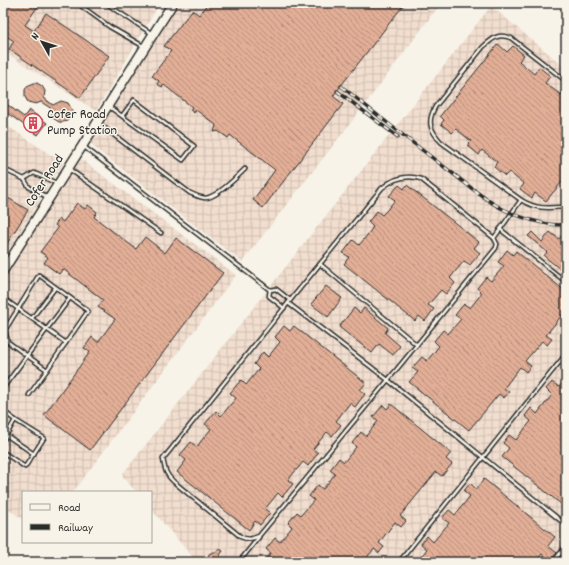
<svg xmlns="http://www.w3.org/2000/svg" width="569" height="565" viewBox="0 0 569 565" font-family="Dekko,sans-serif">
<style>
.industrial{fill:url(#industrial-grid)}
.building{fill:url(#building-back-hatch);stroke:#2b2b2b}
.lines{fill:none;stroke-linecap:round;stroke-linejoin:round}
.lane-casing{stroke:#2b2b2b;stroke-width:5.5}
.secondary-casing{stroke:#2b2b2b;stroke-width:11}
.lane{stroke:#f7f3e8;stroke-width:2.5}
.secondary{stroke:#f7f3e8;stroke-width:8}
.rail-casing{stroke:#2b2b2b;stroke-width:3.5}
.rail{stroke:#f7f3e8;stroke-width:2;stroke-dasharray:6;stroke-linecap:butt}
.labels{text-anchor:middle;dominant-baseline:central;stroke-width:3;stroke-linejoin:round;paint-order:stroke}
.poi-label{font-size:14px;fill:#2b2b2b;stroke:#f7f3e8;text-anchor:start}
.street-label{font-size:14px;fill:#2b2b2b;stroke:#f7f3e8}
</style>
<defs>
<pattern id="industrial-grid" width="8" height="8" patternUnits="userSpaceOnUse"><rect width="8" height="8" fill="#f1decf"/><path d="M0 4h8M4 0v8" fill="none" stroke="#cfbfb2"/></pattern>
<pattern id="building-back-hatch" width="6" height="6" patternUnits="userSpaceOnUse"><rect width="6" height="6" fill="#e2ae96"/><path d="M-1 5l2 2M0 0l6 6M5-1l2 2" fill="none" stroke="#b78e7b"/></pattern>
</defs>
<rect width="100%" height="100%" fill="#f7f3e8"/>
<filter id="ink" filterUnits="userSpaceOnUse"><feTurbulence type="fractalNoise" baseFrequency=".025" numOctaves="2"/><feDisplacementMap in="SourceGraphic" scale="8" xChannelSelector="R" yChannelSelector="G"/><feConvolveMatrix kernelMatrix="1 2 1 2 8 2 1 2 1" color-interpolation-filters="sRGB"/></filter>
<g filter="url(#ink)">
<g class="industrial">
<path d="M3,3H160L96,111L3,51Z"/>
<path d="M179,3H441L363,107L242,262L96,149L91,143Z"/>
<path d="M491,6L566,68V562H197L151,509V492H136L122,475Z"/>
<path d="M3,123L63,163L3,260Z"/>
<path d="M81,159L236,275L73,492H23V519L3,506V279Z"/>
</g>
<g class="building">
<path d="M3,3H34L38,6L25,25L34,31L46,13L109,56L80,98L9,49L14,41L3,34Z"/>
<path d="M208,3H405L333,96L343,104L263,208L253,200L275,170L230,135L228,138L218,131L214,132L216,125L196,110L194,113L190,110L192,107L164,85L162,87L157,84L159,81L152,76L171,51L164,46L192,10L199,15Z"/>
<path d="M498,44L507,52L513,46L524,55L519,61L534,74L539,67L550,76L545,83L561,95L566,88V177L546,201L535,193L532,198L520,189L524,184L509,172L505,176L494,167L497,162L482,150L479,155L467,145L471,141L456,129L452,133L441,124L444,120L440,116Z"/>
<path d="M34,83H37L42,86L45,91L44,98L53,105L61,101L68,103L72,110V113L70,118L67,121L63,122H59L53,118L52,115V109L41,102L36,104L28,102L25,97V90L27,86Z"/>
<path d="M5,103L24,117L29,110L47,123L38,135L3,110V106Z"/>
<path d="M399,185L404,189L407,185L479,242L474,248L480,253L470,265L464,261L450,278L455,283L446,294L441,290L428,305L434,309L425,321L419,316L415,321L344,264L349,257L343,253L353,240L359,245L365,238L373,227L368,222L377,211L382,215L386,211L395,200L389,196Z"/>
<path d="M3,195L28,210L3,250Z"/>
<path d="M77,203L85,209L88,205L97,212L94,217L136,249L145,237L165,253L176,238L223,273L90,450L44,415L90,352L84,348L92,337L98,342L115,319L98,307L103,300L63,269L59,274L44,263L48,257L40,252L58,228L55,225L59,219L63,222Z"/>
<path d="M532,232L542,242L550,232L559,239L563,234L566,236V274L544,256L547,252L528,236Z"/>
<path d="M507,250L513,255L516,251L566,292V317L563,314L546,335L552,339L547,345L542,341L525,361L531,366L526,372L520,367L504,388L509,392L504,398L499,394L469,430L409,382L418,372L412,368L422,357L427,361L439,346L434,341L443,330L448,334L461,319L455,315L464,304L470,308L482,293L477,288L486,277L491,281L504,266L498,262Z"/>
<path d="M326,286L342,298L328,317L311,304Z"/>
<path d="M354,308L360,313L364,308L388,328L385,333L400,346L393,355L379,344L372,353L339,327Z"/>
<path d="M284,326L290,331L294,326L366,383L360,390L365,394L355,407L350,403L336,421L341,425L332,436L327,432L313,449L318,453L308,466L303,462L288,480L293,484L282,497L278,493L265,509L270,513L260,525L255,521L249,530L177,472L186,460L180,455L191,442L197,447L201,441L211,429L205,424L216,411L221,416L236,398L230,393L241,380L246,385L259,369L254,364L263,352L268,357L280,342L275,337Z"/>
<path d="M566,378V508L502,457L509,448L503,443L509,435L516,440L531,421L525,416L531,408L537,414L552,395L546,389L552,382L559,387Z"/>
<path d="M391,404L451,453L446,459L452,464L442,476L436,472L400,516L406,521L401,527L395,522L379,543L384,547L379,553L374,549L363,562H263L271,553L266,549L275,538L280,542L292,527L288,523L297,512L301,515L314,500L309,496L318,485L323,489L335,474L330,470L339,458L344,462L356,447L352,443L361,432L366,436L378,421L373,417L383,405L387,409Z"/>
<path d="M484,479L555,537L548,546L557,553L550,561L542,554L535,562H417L427,549L421,544L427,536L433,542L449,523L442,518L449,510L455,515L470,496L464,491L470,483L476,489Z"/>
<path d="M219,548L223,551L220,555V560L218,562H210L208,558L209,554L213,552H216Z"/>
</g>
<g class="lines">
<defs>
<g id="lane">
<path d="M77,3L110,27L143,46"/>
<path d="M107,3L114,9L151,33"/>
<path d="M566,81L511,38C498,33 493,38 483,47L435,107C427,122 430,130 441,142L521,200C538,210 547,208 566,207"/>
<path d="M108,106L183,160L194,146L134,100L122,116"/>
<path d="M98,123L190,193C195,195 200,198 206,198C216,197 237,177 245,169"/>
<path d="M83,146L270,290L276,289L290,300"/>
<path d="M3,169L24,179L34,173L56,183"/>
<path d="M69,169L161,233"/>
<path d="M24,179L29,187L47,197"/>
<path d="M521,200L494,238L421,179C406,174 394,178 382,188L284,308L163,459C165,470 166,475 174,482L241,537C248,540 252,539 259,536L388,380L566,525"/>
<path d="M500,229L566,282"/>
<path d="M320,264L417,345"/>
<path d="M39,275L88,311L47,370L8,342L5,330Z"/>
<path d="M270,290L269,296L284,308"/>
<path d="M3,298L66,343"/>
<path d="M288,303L388,380L496,248L497,244L494,238"/>
<path d="M32,318L55,288"/>
<path d="M3,388L70,298"/>
<path d="M29,395L47,370"/>
<path d="M3,411L15,420L44,438L25,467L3,452"/>
<path d="M6,435L34,454"/>
<path d="M3,441L15,420"/>
<path d="M239,562L259,537"/>
<path d="M399,562L566,354"/>
<path d="M553,562L566,546"/>
</g>
<path id="secondary" d="M3,271L173,3"/>
</defs>
<use href="#lane" class="lane-casing"/>
<use href="#secondary" class="secondary-casing"/>
<use href="#lane" class="lane"/>
<use href="#secondary" class="secondary"/>
<defs>
<g id="rail">
<path d="M341,86C376,114 411,142 447,169C463,181 481,197 499,207C517,217 545,226 566,225"/>
<path d="M337,91L398,137"/>
</g>
</defs>
<use href="#rail" class="rail-casing"/>
<use href="#rail" class="rail"/>
</g>
</g>
<defs>
<symbol id="building-ring" viewBox="-11 -11 22 22"><circle r="9.5" fill="#f7f3e8" stroke="#d1495b" stroke-width="1.5"/><path d="M-4-6H4V6H1V3H-1V6H-4ZM-2.5-4.3h1.7v1.8h-1.7ZM.8-4.3h1.7v1.8H.8ZM-2.5-1h1.7V.8h-1.7ZM.8-1h1.7V.8H.8Z" fill="#d1495b"/></symbol>
</defs>
<g fill-rule="evenodd">
<use href="#building-ring" x="22" y="112" width="22" height="22"/>
</g>
<g class="labels">
<g class="poi-label">
<text x="47" y="115">Cofer Road<tspan x="47" dy="16">Pump Station</tspan></text>
</g>
<g class="street-label">
<text transform="translate(45 181) rotate(-57)">Cofer Road</text>
</g>
</g>
<rect width="569" height="565" fill="none" stroke="#f7f3e8" stroke-width="16"/>
<rect x="8" y="8" width="553" height="549" fill="none" stroke="#2b2b2b" stroke-width="1.5" filter="url(#ink)"/>
<rect x="22" y="491" width="130" height="52" fill="#f7f3e8" stroke="#a5a39c"/>
<rect x="30" y="504" width="20" height="6" fill="#f7f3e8" stroke="#a5a39c"/>
<text x="58" y="511" font-size="12" fill="#2b2b2b">Road</text>
<rect x="30" y="524" width="20" height="6" fill="#2b2b2b" stroke="#a5a39c"/>
<text x="58" y="531" font-size="12" fill="#2b2b2b">Railway</text>
<g transform="translate(42 42) rotate(309)" stroke="#f7f3e8" stroke-width="3" paint-order="stroke">
<path d="M0-3L7 15L0 10L-7 15Z" fill="#2b2b2b"/>
<text y="-6" font-size="11" font-weight="bold" text-anchor="middle" fill="#2b2b2b">N</text>
</g>
</svg>
